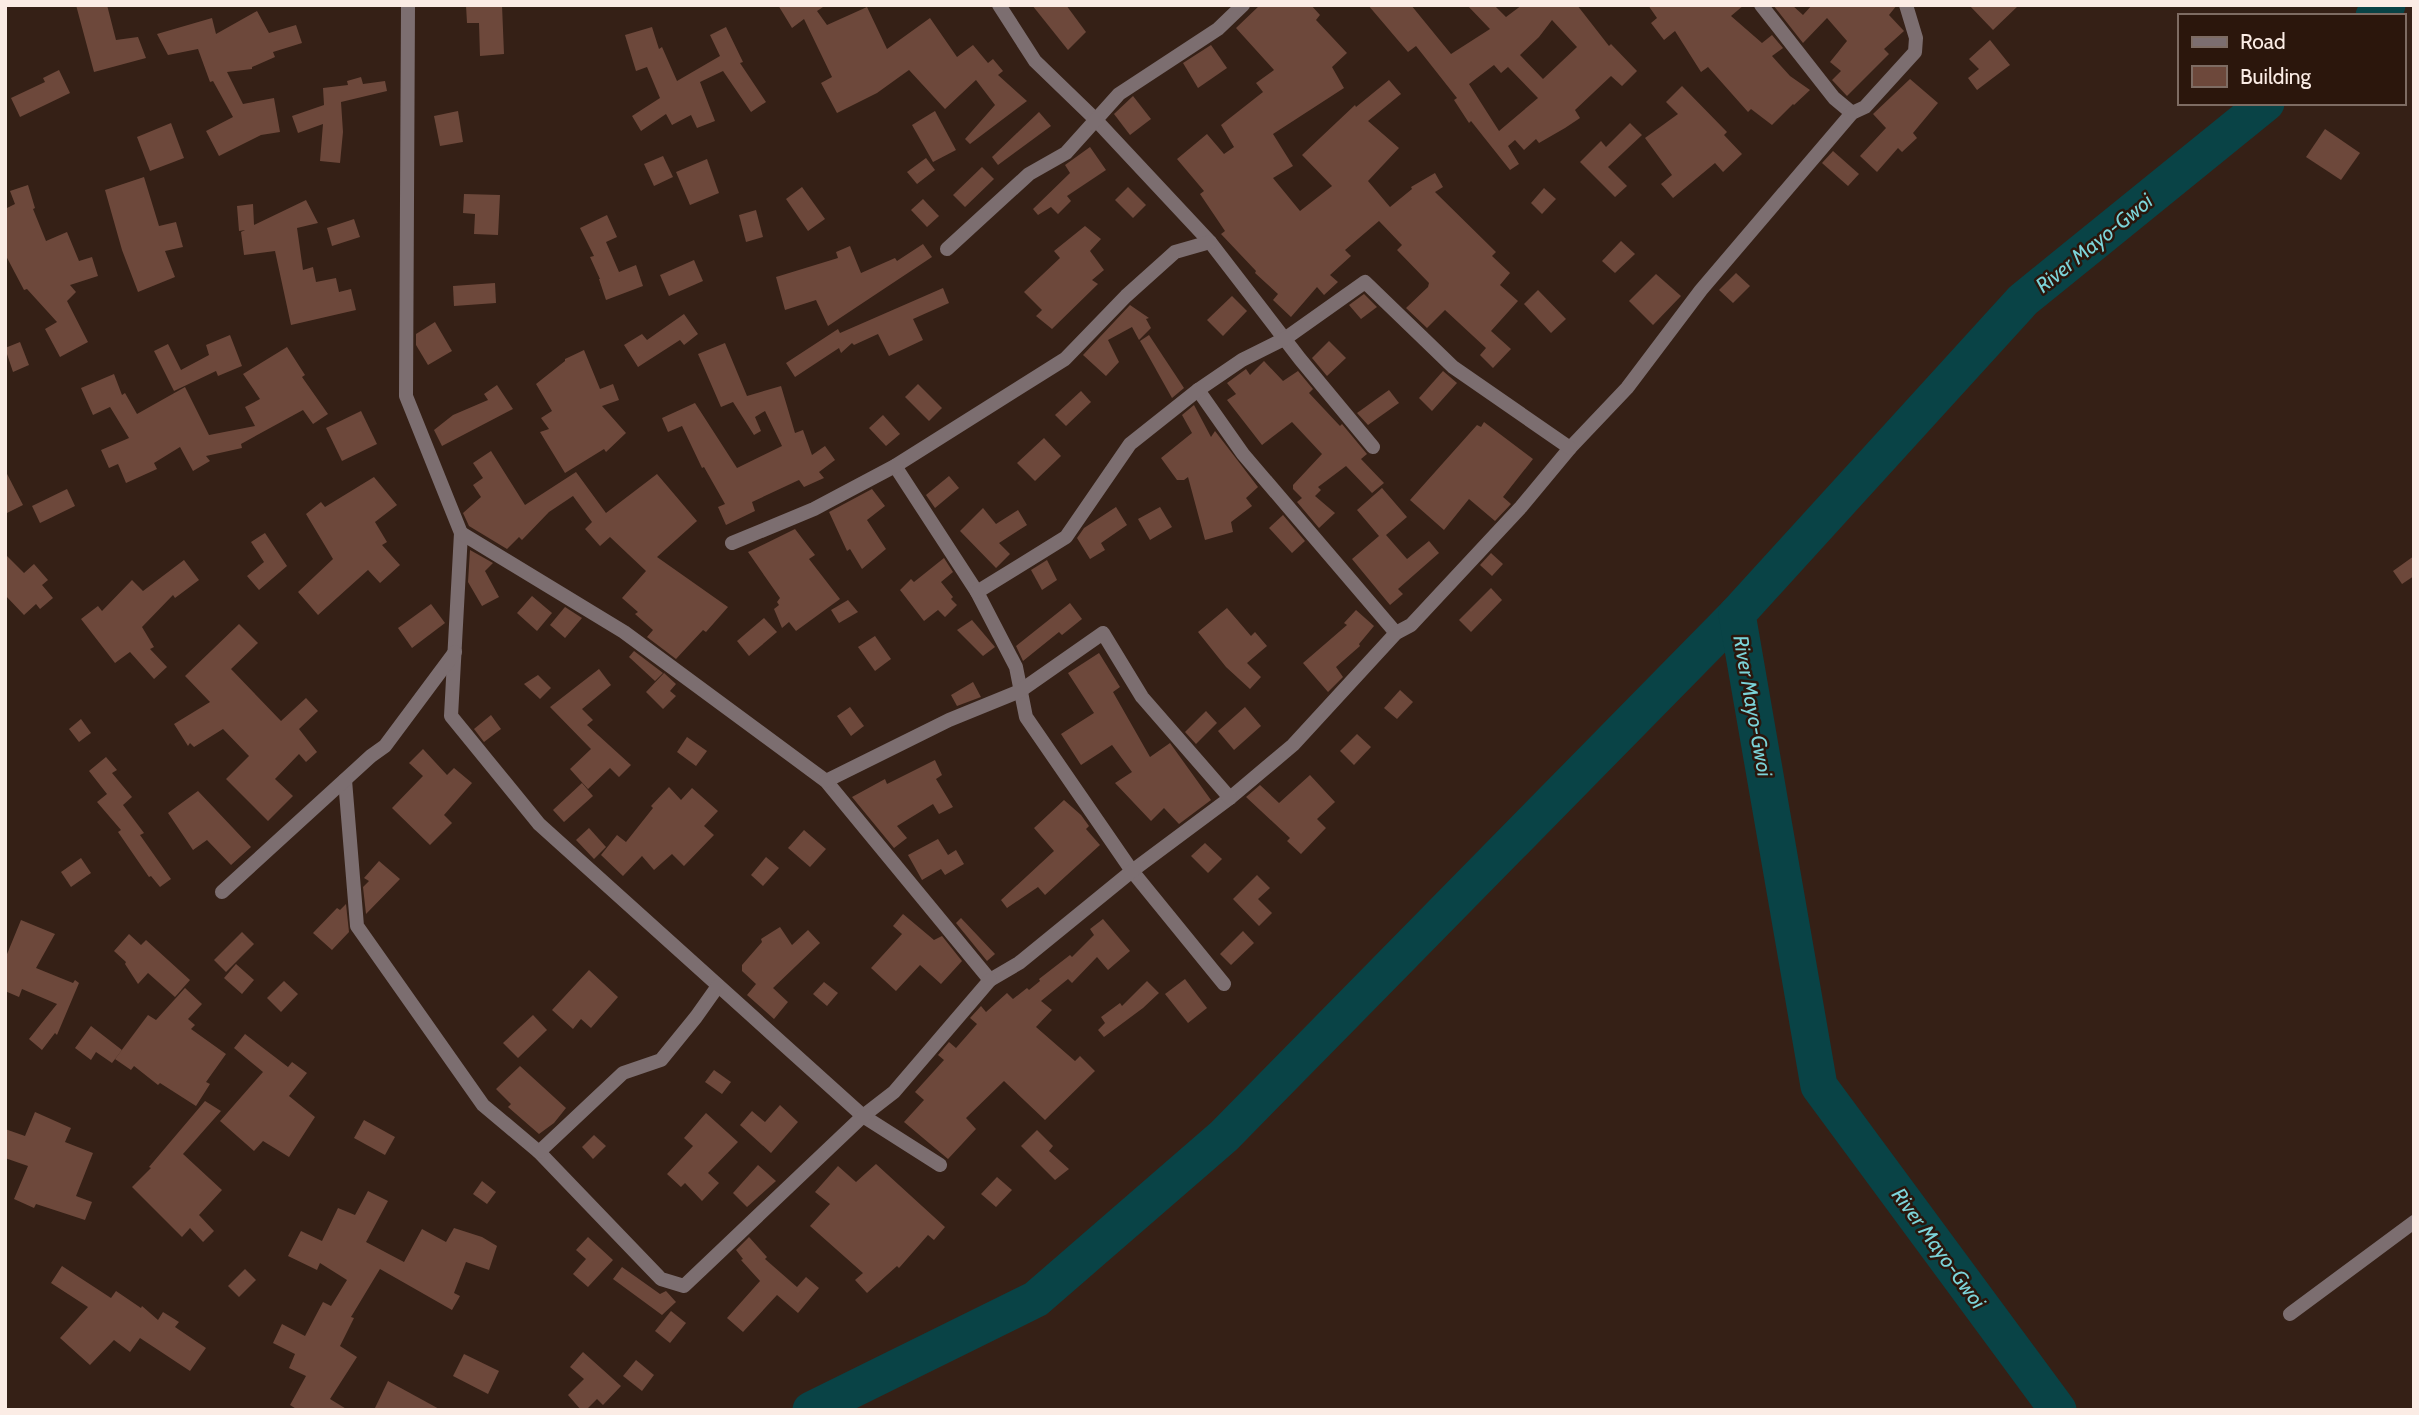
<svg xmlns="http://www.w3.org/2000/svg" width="2419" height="1415" viewBox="0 0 2419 1415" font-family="Cabin,sans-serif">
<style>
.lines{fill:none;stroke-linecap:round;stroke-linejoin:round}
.river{stroke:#094346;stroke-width:37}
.building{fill:#6d483b;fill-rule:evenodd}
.street{stroke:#7c6e70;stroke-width:14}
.labels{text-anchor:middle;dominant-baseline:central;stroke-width:5;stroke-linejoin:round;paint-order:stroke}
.water-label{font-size:21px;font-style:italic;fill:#7cd4d9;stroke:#2b160c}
</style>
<rect width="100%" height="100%" fill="#352016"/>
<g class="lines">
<g class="river">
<path d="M2374,16L2387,5"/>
<path d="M811,1410L1036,1299L1224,1136L1737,614"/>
<path d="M2058,1410L1819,1086L1737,614L2023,300L2266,103"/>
</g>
</g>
<g class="building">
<path d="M76,5H107L116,40L138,37L146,58L94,72Z"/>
<path d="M466,5H502L504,54L480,56L479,23H467Z"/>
<path d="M778,5H826L817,11L827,25L867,7L887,49L930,18L957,57L973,45L988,63L993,59L1003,71L998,75L1027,101L970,144L965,139L995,105L976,80L945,109L909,70L877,93L837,113L821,83L832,77L804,19L792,28Z"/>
<path d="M1032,5H1066L1086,32L1068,50Z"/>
<path d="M1260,5H1311L1320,15L1316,20L1347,53L1332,67L1344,88L1273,134L1293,166L1273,178L1300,211L1332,186L1302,155L1355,105L1356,107L1389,80L1401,94L1368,121L1399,148L1368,181L1390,207L1412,189L1411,187L1435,173L1443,187L1435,192L1496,252L1492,256L1510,273L1500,285L1518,301L1491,331L1511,349L1493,368L1480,355L1486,348L1445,310L1427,328L1406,308L1428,287L1429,283L1397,250L1402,245L1379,221L1345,250L1351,256L1330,275L1338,282L1324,295L1317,287L1291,317L1273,300L1278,294L1255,273L1256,271L1221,234L1225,231L1200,194L1204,191L1177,159L1207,134L1224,154L1234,147L1221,125L1263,92L1256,83L1274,70L1236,28Z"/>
<path d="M1368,5H1411L1451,54L1490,29L1467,5H1494L1506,17L1522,5H1577L1609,46L1611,44L1637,71L1622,86L1611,76L1575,110L1580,118L1565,128L1539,143L1536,139L1524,150L1515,140L1508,146L1519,164L1510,170L1471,121L1469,123L1454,100L1457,98L1416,46L1408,52ZM1552,20L1577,47L1543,79L1520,55L1539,37ZM1494,65L1501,73L1508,67L1538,98L1499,131L1469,84Z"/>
<path d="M1648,5H1744L1731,16L1762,43L1772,35L1783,48L1772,56L1790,76L1810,90L1794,105L1793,104L1772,125L1751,109L1748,112L1708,67L1701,72L1675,31L1664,40L1651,23L1657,18Z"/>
<path d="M1773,5H1792L1803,15L1812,5H1897L1889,15L1904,31L1884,49L1889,54L1847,96L1832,80L1841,71L1830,62L1847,41L1827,18L1803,43Z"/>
<path d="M1969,5H2019L1993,30Z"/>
<path d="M257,11L269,33L296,25L302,43L273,52L275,57L252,67V69L227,72L243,104L274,98L280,132L261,135L219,156L206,131L233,117L213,81L210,82L198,49L168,55L157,34L212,18L216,34Z"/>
<path d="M652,27L659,49L662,47L677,81L720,56L710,35L726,27L743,62L740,63L766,102L751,112L723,71L700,82L715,121L697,128L691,115L672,125L666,114L641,131L632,116L660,98L647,67L636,71L625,35Z"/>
<path d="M1990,40L2010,65L1977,90L1968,78L1979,69L1969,59Z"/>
<path d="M1211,45L1227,68L1198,88L1183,63Z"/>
<path d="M59,70L70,93L20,117L11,98L45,82L43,78Z"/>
<path d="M361,77L363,84L385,81L387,91L341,102L343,132L340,163L320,161L323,124L298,133L292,116L324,105L323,88L348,85L347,81Z"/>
<path d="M1910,79L1938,103L1913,133L1917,138L1902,152L1898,148L1877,172L1860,156L1886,128L1873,114Z"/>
<path d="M1682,86L1727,132L1724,135L1742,154L1723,172L1715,163L1673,198L1661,184L1672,175L1645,138L1678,114L1666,102Z"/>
<path d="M1133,96L1151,119L1130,135L1114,114Z"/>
<path d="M458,111L463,142L440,146L434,116Z"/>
<path d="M935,111L956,150L933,162L912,125Z"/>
<path d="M1039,112L1051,126L998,165L992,157Z"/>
<path d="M171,123L184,158L150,171L137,137Z"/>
<path d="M1630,123L1642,135L1608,167L1627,186L1615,197L1580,162L1601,141L1606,147Z"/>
<path d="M2325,129L2360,153L2341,180L2306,157Z"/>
<path d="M1090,147L1106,170L1067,196L1071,201L1058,214L1051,207L1038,215L1033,209L1070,173L1065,165Z"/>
<path d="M1833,151L1859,174L1848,186L1822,163Z"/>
<path d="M663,156L673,177L654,186L644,164Z"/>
<path d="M926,158L935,170L917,184L907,172Z"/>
<path d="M707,159L719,193L690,205L676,172Z"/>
<path d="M982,167L994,179L965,207L953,195Z"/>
<path d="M144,177L159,226L176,222L183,247L165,251L175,277L138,292L122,250L105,190Z"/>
<path d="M28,185L35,208L33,209L46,241L67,232L79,261L92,257L98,276L70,285L76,292L67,301L88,342L60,357L45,329L57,322L27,289L24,290L5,254V209L15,204L10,191Z"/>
<path d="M802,187L825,219L808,231L786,199Z"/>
<path d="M1128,187L1146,205L1133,218L1115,200Z"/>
<path d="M1544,188L1556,199L1542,214L1531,203Z"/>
<path d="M464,194L500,195L498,235L474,234L475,214L463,213Z"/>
<path d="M923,199L939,216L927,227L911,210Z"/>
<path d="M306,200L318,223L297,228L303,270L313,267L316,282L336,278L339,292L351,289L356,310L291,325L275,251L244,255L241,232L245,230L239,231L237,206L253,204L254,225Z"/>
<path d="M756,210L763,237L746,242L739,215Z"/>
<path d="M607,215L617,237L606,242L619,272L636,265L643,286L606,300L599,279H600L590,257L594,256L580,228Z"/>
<path d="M354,219L360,237L332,246L327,228Z"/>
<path d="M1085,226L1101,239L1090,251L1104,270L1092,280L1098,284L1052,329L1036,316L1042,310L1024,292L1060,258L1054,251Z"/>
<path d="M1621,241L1635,254L1615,273L1602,261Z"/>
<path d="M923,244L932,257L828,326L816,300L785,310L776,277L838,258L836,252L850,246L861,273L895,258L897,261Z"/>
<path d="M694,260L703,281L669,296L660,275Z"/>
<path d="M1736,273L1750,286L1733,303L1719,290Z"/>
<path d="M1656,274L1681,296L1653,325L1629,301Z"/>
<path d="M495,283L496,303L454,306L453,286Z"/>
<path d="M943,288L949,303L913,319L923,340L889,356L878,334L854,345L852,343L841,353L839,348L795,377L786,363L838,329L840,333Z"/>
<path d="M1538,290L1566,319L1551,333L1524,304Z"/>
<path d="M1364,294L1377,307L1361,319L1349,305Z"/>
<path d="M1232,296L1247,311L1223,336L1207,320Z"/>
<path d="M1130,305L1149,318L1146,319L1151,328L1139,340L1132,327L1108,340L1119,362L1106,376L1083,355Z"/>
<path d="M684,314L698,334L684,345L680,340L638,367L624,345L642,334L647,340Z"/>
<path d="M435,322L452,351L428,365L416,345V334Z"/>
<path d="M230,335L242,366L218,376L216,371L174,391L154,351L168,344L181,370L209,355L206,345Z"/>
<path d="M1149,335L1184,388L1172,398L1140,341Z"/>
<path d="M1329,341L1346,358L1327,376L1312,358Z"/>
<path d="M20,342L29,365L13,372L5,348Z"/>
<path d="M725,343L747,396L781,386L795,433L803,430L812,455L825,446L835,460L819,472L824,478L804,487L799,480L752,502L755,511L726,525L718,507L725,504L704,467L702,468L682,426L668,432L662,418L695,403L737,468L782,446L765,411L755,417L761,431L754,435L733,402L721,407L698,354Z"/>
<path d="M287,347L305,375L302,377L328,414L313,424L303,410L241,444L242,448L206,456L210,461L193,471L180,447L154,463L157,469L126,483L118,464L109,468L101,450L129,438L110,407L93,415L81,388L114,374L122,395L125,393L137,414L185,387L209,435L255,426L245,407L260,399L243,374Z"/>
<path d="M584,350L600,389L613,384L619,400L602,406L626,433L606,452L604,449L565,473L540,432L549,429L541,418L552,411L536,384L565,361V359Z"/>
<path d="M1264,361L1283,381L1298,371L1313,389L1309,393L1340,426L1342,424L1367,454L1361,459L1384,483L1372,493L1346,466L1318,487L1321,490L1315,496L1335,513L1319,528L1297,502L1302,498L1293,489V485L1322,454L1292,422L1262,445L1227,400L1236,394L1227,383L1246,369L1250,375Z"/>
<path d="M1443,371L1457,383L1432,411L1419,398Z"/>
<path d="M918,384L942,408L929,421L905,397Z"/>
<path d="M497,385L513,409L442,446L434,430L453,415L488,400L484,394Z"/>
<path d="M1389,390L1399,403L1368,425L1357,413Z"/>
<path d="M1081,391L1091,402L1066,426L1055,415Z"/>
<path d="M1194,405L1211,437L1215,431L1258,487L1246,498L1252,506L1231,522L1233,532L1205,540L1188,477L1184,480H1177L1161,458L1192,433L1182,415Z"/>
<path d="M361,411L377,444L342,461L326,428Z"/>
<path d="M883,415L900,434L886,446L869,428Z"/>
<path d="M1484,422L1533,459L1503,497L1511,504L1495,521L1469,499L1444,530L1410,500L1477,425L1481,427Z"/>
<path d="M1044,438L1061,456L1035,481L1017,463Z"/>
<path d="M491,451L525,505L576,472L606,513L657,474L697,521L657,557L728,607L706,632L703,630L676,659L647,637L653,630L635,614L638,612L622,598L646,571L610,537L600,546L585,529L592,522L573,496L549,512L522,540L519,537L507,549L469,526L463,513L481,497L473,485L483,478L473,463Z"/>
<path d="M5,470L23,505L5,514Z"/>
<path d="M949,476L959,488L935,508L926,495Z"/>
<path d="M374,477L397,505L375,522L387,542L382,545L400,565L380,583L368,570L318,615L298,592L333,559L306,514L321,502L325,507Z"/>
<path d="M1382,488L1407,517L1386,535L1407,559L1429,541L1439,553L1398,589L1403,594L1390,605L1352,559L1379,536L1357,510Z"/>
<path d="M67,489L75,506L40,523L32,506Z"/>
<path d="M872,489L885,506L867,520L886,549L862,569L850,549L847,551L829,512Z"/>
<path d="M1116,507L1127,525L1101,543L1105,550L1090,559L1077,538L1084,528Z"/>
<path d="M1160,507L1172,527L1150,540L1138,519Z"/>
<path d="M983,508L996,524L1018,510L1027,525L999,543L1010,554L996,568L960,531Z"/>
<path d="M1283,515L1305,541L1292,553L1269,528Z"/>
<path d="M795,529L815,555L809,559L840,599L796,631L789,622L782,628L774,609L779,605L777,602L780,598L748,552Z"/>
<path d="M265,533L287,566L259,590L247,576L264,562L251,542Z"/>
<path d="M470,550L493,563L485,571L499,597L482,606L468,582Z"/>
<path d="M1491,553L1503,564L1492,576L1480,565Z"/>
<path d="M5,554L24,573L34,564L48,580L42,585L53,598L40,609L36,604L24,615L5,595Z"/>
<path d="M2414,556V576L2402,584L2393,571Z"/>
<path d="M944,558L953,572L941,582L953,597L951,599L957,605L945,617L938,610L924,621L900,590L911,579L914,582Z"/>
<path d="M184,560L199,580L175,598L173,595L142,627L154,647L150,649L167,667L154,679L130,652L115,663L81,619L98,606L102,611L132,580L143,591Z"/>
<path d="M1047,560L1057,580L1042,590L1031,570Z"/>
<path d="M1491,588L1502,600L1471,632L1459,620Z"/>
<path d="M532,596L552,613L537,631L517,613Z"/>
<path d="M848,600L858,612L839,623L831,610Z"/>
<path d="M1070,603L1082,619L1062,635L1059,632L1023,661L1016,646Z"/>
<path d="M431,604L445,623L412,648L398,628Z"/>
<path d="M565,607L582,618L565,638L550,625Z"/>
<path d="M1227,608L1251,636L1255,632L1267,646L1247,663L1261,677L1250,689L1226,667L1198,632Z"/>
<path d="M1356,610L1374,626L1359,644L1360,646L1336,667L1343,677L1328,692L1303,663L1347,625L1344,623Z"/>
<path d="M764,618L777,632L749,656L737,641Z"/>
<path d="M972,620L995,647L983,656L957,630Z"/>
<path d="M239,624L258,643L231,669L281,721L306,698L318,711L299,729L317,752L306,762L299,754L275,779L293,796L268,821L226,779L249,756L223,729L194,747L190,743L188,746L174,724L210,702L185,676Z"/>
<path d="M875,636L891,659L875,671L858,647Z"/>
<path d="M634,651L663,673L655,681L629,657Z"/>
<path d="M1099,653L1120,687L1113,692L1150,757L1170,743L1211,800L1179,824L1164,808L1151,821L1115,783L1132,772L1112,745L1081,765L1061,734L1094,713L1068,673Z"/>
<path d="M599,669L611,685L582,709L593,720L587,725L631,765L619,777L610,768L588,789L570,769L591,749L550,707Z"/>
<path d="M664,673L676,684L670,691L676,696L663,709L646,692Z"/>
<path d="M538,675L551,688L540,699L524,684Z"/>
<path d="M973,682L981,697L957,706L951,695Z"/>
<path d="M1400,690L1413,702L1397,719L1384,708Z"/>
<path d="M850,707L864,726L851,736L837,716Z"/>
<path d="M1245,707L1261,726L1234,750L1218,731Z"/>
<path d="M1206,711L1217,723L1196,744L1185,732Z"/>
<path d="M491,715L501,729L484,742L474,729Z"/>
<path d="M81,719L91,733L79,742L69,729Z"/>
<path d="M1357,734L1371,747L1354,765L1340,751Z"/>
<path d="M687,737L707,751L696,766L677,752Z"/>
<path d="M423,749L447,775L454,768L472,783L444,815L452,823L430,845L392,808L423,776L409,763Z"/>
<path d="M106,757L117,770L112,773L132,797L123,805L144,833L140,835L171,879L160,887L151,876L149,877L118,832L121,830L97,802L107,794L89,771Z"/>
<path d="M935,760L942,775L936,779L953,807L939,814L933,804L897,826L907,838L894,848L852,797L885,779L887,784Z"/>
<path d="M1310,775L1335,802L1317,819L1326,828L1301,854L1287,841L1290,838L1246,797L1260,785L1279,803Z"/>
<path d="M582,783L593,796L564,822L553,810Z"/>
<path d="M669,787L681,800L692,788L718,811L704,826L714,835L684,866L672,854L654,870L642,856L623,876L601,855L617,835L626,842L653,808L651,806Z"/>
<path d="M198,791L251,847L231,865L207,840L193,850L168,813Z"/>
<path d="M1064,800L1081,815L1089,826L1086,829L1100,845L1045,895L1038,887L1007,908L1001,900L1054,851L1034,828Z"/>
<path d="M589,828L606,847L594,859L576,840Z"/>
<path d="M804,830L826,849L810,867L788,848Z"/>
<path d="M938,839L948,855L956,850L964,864L945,875L941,869L922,880L908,855Z"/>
<path d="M1205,843L1222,859L1208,873L1191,856Z"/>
<path d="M766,857L779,868L763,886L751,875Z"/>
<path d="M81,858L91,873L71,887L61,872Z"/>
<path d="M379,861L400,879L366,914L363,887L369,881L364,878Z"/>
<path d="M1257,875L1270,888L1258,899L1272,913L1259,926L1233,899Z"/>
<path d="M346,904L349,932L332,950L313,933L337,908L340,910Z"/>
<path d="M903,914L934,940L942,936L962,961L941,984L920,965L896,991L871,968L902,934L893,926Z"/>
<path d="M961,918L995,954L987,961L956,923Z"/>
<path d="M1103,919L1130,951L1108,970L1097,957L1072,983L1068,979L1041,1001L1052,1010L1036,1027L1075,1061L1080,1056L1095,1071L1045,1120L1004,1081L966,1118L976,1129L948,1159L904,1122L924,1100L915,1092L944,1060L938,1055L949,1042L956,1048L977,1024L970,1018L981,1006L986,1012L1007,993L1013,999L1027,988L1029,990L1040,981L1039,979L1070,955L1072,957L1094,935L1090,929Z"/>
<path d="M21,920L55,934L36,968L73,983L75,980L79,983L57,1035L55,1033L42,1050L29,1039L57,1004L22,989L19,997L5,991V959Z"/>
<path d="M780,927L792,945L808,930L820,943L773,988L788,1002L774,1019L747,995L756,984L742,971V965L762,942L761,939Z"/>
<path d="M1243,931L1254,943L1231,965L1220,954Z"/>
<path d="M242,932L254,944L226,972L214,960Z"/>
<path d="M129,934L141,945L146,940L190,980L175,997L148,973L138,984L125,964L126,962L114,951Z"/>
<path d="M236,964L254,980L242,994L224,978Z"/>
<path d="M589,970L618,997L591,1028L581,1019L573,1029L552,1010Z"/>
<path d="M1185,979L1207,1008L1188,1023L1165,994Z"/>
<path d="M284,981L298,994L281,1012L267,998Z"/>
<path d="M1147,981L1159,993L1143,1008L1104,1037L1098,1030L1105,1023L1101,1017L1120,1003L1122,1006Z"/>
<path d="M824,982L838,993L827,1006L813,994Z"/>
<path d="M185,988L202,1004L188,1019L195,1025L191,1029L226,1054L206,1082L210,1084L196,1106L160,1083L158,1085L134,1066L131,1070L115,1059L148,1015L156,1020Z"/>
<path d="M533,1015L547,1030L518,1058L503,1043Z"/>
<path d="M91,1026L122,1050L112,1063L96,1052L91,1060L75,1048Z"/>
<path d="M245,1034L288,1067L292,1062L307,1073L289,1096L315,1117L289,1157L263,1141L254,1151L220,1121L263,1072L234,1048Z"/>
<path d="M520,1066L566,1108L554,1123L539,1134L508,1107L511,1104L496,1089Z"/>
<path d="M714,1070L731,1082L722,1094L705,1082Z"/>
<path d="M205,1101L221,1111L183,1154L222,1190L199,1215L214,1231L203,1242L190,1228L182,1237L132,1187L151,1168L149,1167Z"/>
<path d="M780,1105L798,1122L771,1153L740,1125L752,1111L765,1122Z"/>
<path d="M35,1112L71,1128L65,1142L93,1153L76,1196L92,1202L85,1220L36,1204L34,1208L14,1199L28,1166L5,1158V1129L25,1136Z"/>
<path d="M706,1113L738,1142L708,1173L719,1183L702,1201L685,1183L681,1187L667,1174L693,1146L684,1138Z"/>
<path d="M364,1120L395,1137L385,1155L354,1138Z"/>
<path d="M1037,1130L1053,1146L1049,1151L1069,1169L1055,1180L1021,1146Z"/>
<path d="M594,1135L606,1146L593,1159L582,1147Z"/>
<path d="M876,1164L945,1227L934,1240L928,1235L899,1268L897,1266L867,1293L855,1280L863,1273L810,1226L830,1204L815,1192L838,1166L856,1182Z"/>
<path d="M758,1165L776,1181L747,1207L733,1193Z"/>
<path d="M997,1177L1012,1190L996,1207L981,1194Z"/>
<path d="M482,1181L496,1192L487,1204L473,1194Z"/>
<path d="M368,1191L388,1201L366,1242L404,1262L422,1229L446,1242L454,1228L482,1237L497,1246L489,1270L466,1262L454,1293L460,1296L452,1310L380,1269L351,1317L354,1318L340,1346L357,1357L330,1399L348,1410H298L290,1405L306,1376L289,1368L295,1354L273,1343L282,1324L305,1336L323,1302L331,1306L347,1280L320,1263L317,1270L288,1256L301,1231L322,1241L338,1208L355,1215Z"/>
<path d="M588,1237L613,1260L588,1287L573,1274L586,1259L576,1250Z"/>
<path d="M749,1237L767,1257L765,1259L797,1287L806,1277L819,1288L798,1313L777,1295L743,1332L727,1318L760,1281L741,1260L743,1259L736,1250Z"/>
<path d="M62,1266L111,1298L116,1291L141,1308L142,1306L158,1320L163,1312L179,1322L175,1327L206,1348L190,1371L140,1338L130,1352L114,1340L90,1365L60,1338L88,1307L51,1283Z"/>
<path d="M622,1267L660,1294L666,1291L676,1302L662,1315L613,1279Z"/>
<path d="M245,1269L256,1280L239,1297L228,1286Z"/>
<path d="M671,1311L686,1323L670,1343L655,1331Z"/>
<path d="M583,1352L621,1386L603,1405L597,1399L586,1410H581L568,1395L584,1379L570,1367Z"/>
<path d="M464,1354L499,1371L488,1394L453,1376Z"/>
<path d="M636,1360L654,1375L642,1391L623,1376Z"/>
<path d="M388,1381L441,1410H374Z"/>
</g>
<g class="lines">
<g class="street">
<path d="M408,5L406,396L461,533L451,716L539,824L863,1116L940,1165"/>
<path d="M999,5L1035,61L1095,119L1210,242L1300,359L1373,447"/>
<path d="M1761,5L1834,98L1852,113"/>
<path d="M947,249L1029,174L1066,153L1119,94L1218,29L1243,5"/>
<path d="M1198,390L1243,454L1396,633"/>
<path d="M895,466L977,592L1016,667L1026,717L1132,871L1224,984"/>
<path d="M461,533L624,632L826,781L990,980L1019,963L1132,871L1230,798L1293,745L1396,633L1411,625L1521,507L1570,448L1627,388L1701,290L1852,113L1865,107L1915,52L1916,38L1906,5"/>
<path d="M732,543L814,509L895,466L1065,359L1126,296L1175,252L1210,242"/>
<path d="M977,592L1066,537L1130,444L1198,390L1242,360L1286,338L1365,282L1453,367L1570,448"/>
<path d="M345,780L357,926L483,1105L539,1152L661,1279L684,1286L863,1116L894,1092L990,980"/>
<path d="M826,781L949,720L1020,691L1103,633L1142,697L1230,798"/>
<path d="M222,892L371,756L385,746L455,652"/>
<path d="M539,1152L623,1073L661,1060L696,1017L718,986"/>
<path d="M2290,1314L2414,1222"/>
</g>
</g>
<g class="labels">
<g class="water-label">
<text transform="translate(2094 243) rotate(-39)">River Mayo-Gwoi</text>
<text transform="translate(1753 706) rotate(80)">River Mayo-Gwoi</text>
<text transform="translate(1939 1248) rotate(54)">River Mayo-Gwoi</text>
</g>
</g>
<rect width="2419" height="1415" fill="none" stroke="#fbece5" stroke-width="14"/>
<rect x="2178" y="14" width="228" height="91" fill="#2b160c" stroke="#7e6c63" stroke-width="2"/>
<rect x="2192" y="37" width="35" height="10" fill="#7c6e70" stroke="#7e6c63" stroke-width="2"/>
<text x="2240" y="49" font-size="21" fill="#fbece5">Road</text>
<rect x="2192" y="66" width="35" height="21" fill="#6d483b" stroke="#7e6c63" stroke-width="2"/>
<text x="2240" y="84" font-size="21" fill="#fbece5">Building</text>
</svg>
